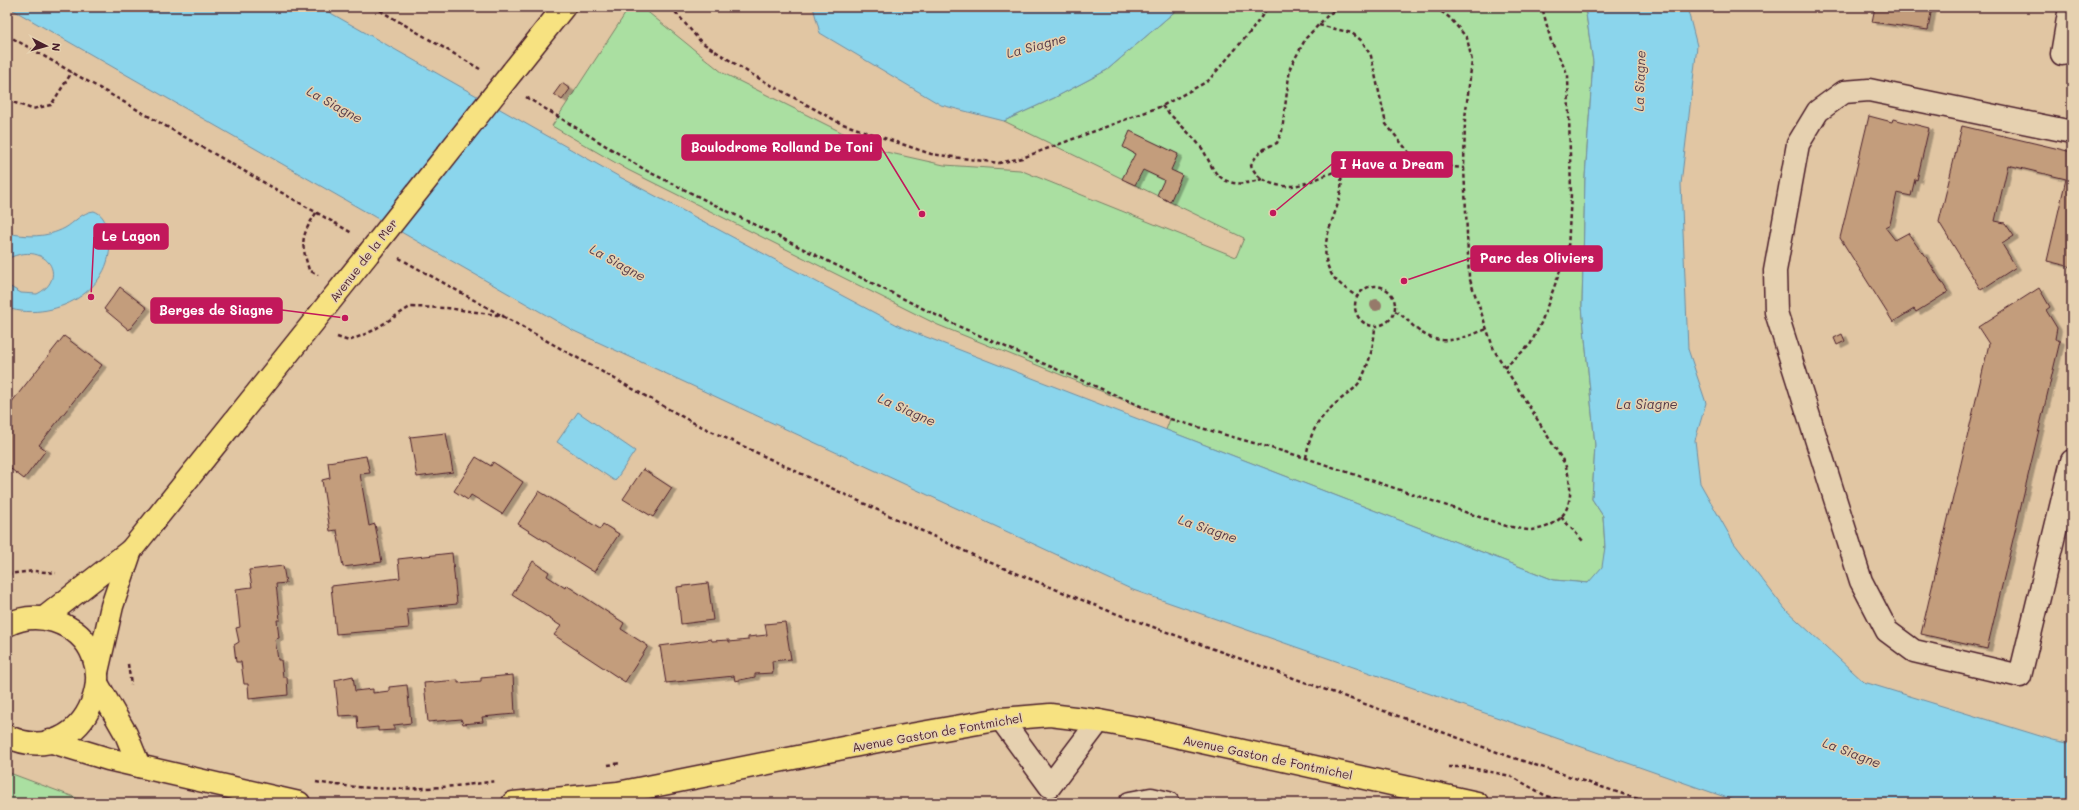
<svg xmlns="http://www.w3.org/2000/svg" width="2079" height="810" viewBox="0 0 2079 810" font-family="Mali,sans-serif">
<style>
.green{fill:#aadfa1;stroke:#7a7f66}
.water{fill:#8bd5ec;stroke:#718c9f}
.building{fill:#c39d7b;stroke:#4a1f2b;filter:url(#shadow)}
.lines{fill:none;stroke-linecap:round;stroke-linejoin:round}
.minor-casing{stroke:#4a1f2b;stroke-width:25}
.major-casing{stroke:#4a1f2b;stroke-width:25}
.path{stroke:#4a1f2b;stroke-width:2.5;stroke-dasharray:4 3;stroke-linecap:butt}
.minor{stroke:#e6d1b0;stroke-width:22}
.major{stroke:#f7e281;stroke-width:22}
.major-bridge-casing{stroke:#4a1f2b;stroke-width:25;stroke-linecap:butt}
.major-bridge{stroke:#f7e281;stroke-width:22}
.tree{fill:#967a6b}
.labels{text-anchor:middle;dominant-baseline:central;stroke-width:3;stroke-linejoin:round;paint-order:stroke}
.street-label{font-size:12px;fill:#4a1f2b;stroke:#e6d1b0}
.water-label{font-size:13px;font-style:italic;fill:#543a48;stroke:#e6d1b0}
.leader{fill:none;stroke:#c2185b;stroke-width:1.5}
.callout-dot{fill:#c2185b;stroke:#e6d1b0;stroke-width:1.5}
.callout{fill:#c2185b;stroke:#c2185b;stroke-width:1.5}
.callout-label{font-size:13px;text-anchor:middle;font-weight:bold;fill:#fff}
</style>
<defs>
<filter id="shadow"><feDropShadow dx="4.5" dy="2.5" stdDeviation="0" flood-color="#0004"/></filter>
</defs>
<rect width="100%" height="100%" fill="#e1c6a3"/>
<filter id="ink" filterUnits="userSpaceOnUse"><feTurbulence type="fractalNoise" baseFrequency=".025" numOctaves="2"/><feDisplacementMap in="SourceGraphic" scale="8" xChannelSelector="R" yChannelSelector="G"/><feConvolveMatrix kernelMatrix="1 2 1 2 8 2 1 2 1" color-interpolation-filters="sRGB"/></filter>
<g filter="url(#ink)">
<g class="green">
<path d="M1180,7H1585L1593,62L1585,178L1582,306L1595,445L1592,499L1603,516L1605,547L1603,567L1589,583L1554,580L1166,430L1170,419L938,325L628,170L552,126L629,8L644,9L723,73L877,150L944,165L1020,170L1236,257L1244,238L1004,121L1054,98L1107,70Z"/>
<path d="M7,772L90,803H7Z"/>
</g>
<g class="water">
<path d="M8,7H320L618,176L903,328L1554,580L1588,583L1602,567L1605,547L1603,516L1592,499L1595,445L1582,306L1585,178L1593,62L1585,7H1687L1697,46L1681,184L1688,349L1706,403L1695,440L1700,483L1734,543L1785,609L1864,682L2053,740L2072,744V803H1742L1133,590L574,331Z"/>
<path d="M813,7H1180L1107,70L1054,98L1004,121L941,105L820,33Z"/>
<path d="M94,211C102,214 104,219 107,227C124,285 57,324 7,308V285L21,293L37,294C70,278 46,239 7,259V233C27,237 46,238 65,228C74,223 82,212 94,211Z"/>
<path d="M578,412L635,451L615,481L557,442Z"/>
</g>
<g class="building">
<path d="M1875,7H1932L1928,30L1872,22Z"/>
<path d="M562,83L570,89L562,100L554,94Z"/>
<path d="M1869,116L1892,122L1893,119L1929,128L1917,180L1915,179L1911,196L1897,193L1890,224L1885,227L1895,240L1908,233L1922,253L1923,252L1948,292L1916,312L1914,309L1893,322L1840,238Z"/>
<path d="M1962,126L2072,152V267L2047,261L2066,179L2008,165L1995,221L2005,223L2014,236L2002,244L2016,267L1981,290L1939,222Z"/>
<path d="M1130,131L1178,154L1171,170L1182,175L1170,202L1157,195L1164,180L1143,170L1135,185L1122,179L1135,154L1123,147Z"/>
<path d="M120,287L147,308L129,330L104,309Z"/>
<path d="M2039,288L2050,307L2046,310L2057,328L2055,339L2060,341L1987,649L1921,634L1989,344L1978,327Z"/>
<path d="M1842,334L1845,341L1837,345L1834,338Z"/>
<path d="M64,336L102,365L39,445L46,450L24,479L7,466V408Z"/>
<path d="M446,433L453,472L417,477L410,437Z"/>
<path d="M366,456L370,473L360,474L369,526L375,524L382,562L343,567L337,530L330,531L322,480L330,478L328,462Z"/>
<path d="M476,457L491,466L493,462L523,482L502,514L471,495L468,500L454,491Z"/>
<path d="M643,469L672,488L653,517L623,499Z"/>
<path d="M539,491L600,529L603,524L619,534L594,572L518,524Z"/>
<path d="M452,553L457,604L407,609L409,628L336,634L331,586L400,578L398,559Z"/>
<path d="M533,561L549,572L547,576L565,588L566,585L624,623L621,629L648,646L625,682L554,635L561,626L512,595Z"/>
<path d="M283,566L286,583L276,584L280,620H277L279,638L275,639L278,660H281L283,677H287L288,695L249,699L248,684H244L241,662H236L234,645L239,642L236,628L240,627L236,589L252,587L249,570Z"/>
<path d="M708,583L713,620L681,624L677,587Z"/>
<path d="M785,622L791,659L772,661L773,673L755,674V677L735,681L734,676L666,683L660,646L711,639L712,641L729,640V642L748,640V637L767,635L765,624Z"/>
<path d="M513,675L515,714L482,717L483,722L463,724L461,719L428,722L424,683L458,680V683L481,681V678Z"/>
<path d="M353,676L355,691L373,689V693L389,691V687L407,685L411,723L394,725V730L378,731V727L358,729L357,715L339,716L335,680Z"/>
</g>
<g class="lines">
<defs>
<g id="minor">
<path d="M2062,54L2070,7"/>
<path d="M2072,132L1869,90L1844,92L1818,111L1798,144L1775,271L1776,312L1861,581L1887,631L1914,651L2020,676L2072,461"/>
<path d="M1001,719L1050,786L1099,721"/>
<path d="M1130,803L1151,799L1168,803"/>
</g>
<g id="major">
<path d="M513,71L564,7"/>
<path d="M44,618L131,550L368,254"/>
<path d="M7,625C22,617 38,616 54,621C138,649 86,775 7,736"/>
<path d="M97,672L112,606L131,550"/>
<path d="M98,685L126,734L139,766"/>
<path d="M49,741L108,759L299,803"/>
<path d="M513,803L618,793L893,738L1001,719L1050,715L1099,721L1148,730L1477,803"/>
</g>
</defs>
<use href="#minor" class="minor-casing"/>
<use href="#major" class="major-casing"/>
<g class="path">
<path d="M374,7L480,69"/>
<path d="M671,7L701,42L751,74L840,123L931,154L999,163L1022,158L1162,106L1208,81L1252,30L1268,7"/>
<path d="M1339,7L1328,15L1306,38L1290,68L1282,131L1277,143C1264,148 1258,152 1251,165C1256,178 1269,184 1282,186C1304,188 1321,175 1341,170C1381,162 1424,165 1464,168"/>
<path d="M1319,25L1352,33L1362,41L1371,56L1386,124L1419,165"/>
<path d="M7,35L352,233"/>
<path d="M526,97L647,171L958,326L1170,419L1306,458L1506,526C1514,527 1523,530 1531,530C1569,527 1577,497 1565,464L1494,350L1469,277L1464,168L1465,118L1472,61L1467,38L1450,18L1435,7"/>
<path d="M7,100L32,109L51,105L72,72"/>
<path d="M1162,106C1175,120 1189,132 1201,147C1207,155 1210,166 1216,173C1230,188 1246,184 1262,179"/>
<path d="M1341,170C1341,176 1342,183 1341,189C1338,217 1314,245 1332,275C1337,283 1350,292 1358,297"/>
<path d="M316,213C300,238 301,242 309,270L318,275"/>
<path d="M399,258L690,421L979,558L1109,611L1508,756L1650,803"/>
<circle cx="1375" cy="306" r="20"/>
<path d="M1395,311C1405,316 1410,324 1419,331C1442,348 1463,338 1487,329"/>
<path d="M337,337L349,341L372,331L410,307L447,308L504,316"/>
<path d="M1504,368L1530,345L1541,323L1568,249L1571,194L1568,75L1551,41L1542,7"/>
<path d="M1306,458C1310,431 1319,417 1341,399C1348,394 1356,388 1361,380C1369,364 1374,345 1375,327"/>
<path d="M1561,517L1584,542"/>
<path d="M7,574L34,571L56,573"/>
<path d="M128,664L131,685"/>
<path d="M608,765L621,763"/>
<path d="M1448,767H1466L1511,776L1546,796L1573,803"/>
<path d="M316,782C375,792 437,790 496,781"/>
</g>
<use href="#minor" class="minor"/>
<use href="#major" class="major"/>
<defs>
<path id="major-bridge" d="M368,254L513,71"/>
</defs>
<use href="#major-bridge" class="major-bridge-casing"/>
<use href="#major-bridge" class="major-bridge"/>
</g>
<circle class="tree" cx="1376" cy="305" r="6"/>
</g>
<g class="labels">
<g class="street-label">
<text transform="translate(363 260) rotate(-52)">Avenue de la Mer</text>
<text transform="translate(937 732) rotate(-10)">Avenue Gaston de Fontmichel</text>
<text transform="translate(1268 757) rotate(12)">Avenue Gaston de Fontmichel</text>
</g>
<g class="water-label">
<text transform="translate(1036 45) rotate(-15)">La Siagne</text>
<text transform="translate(1639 81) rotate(-88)">La Siagne</text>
<text transform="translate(335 104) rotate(29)">La Siagne</text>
<text transform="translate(618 262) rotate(29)">La Siagne</text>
<text x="1647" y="403">La Siagne</text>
<text transform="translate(907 409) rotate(24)">La Siagne</text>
<text transform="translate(1208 528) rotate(19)">La Siagne</text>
<text transform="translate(1852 752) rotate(21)">La Siagne</text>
</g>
</g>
<path class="leader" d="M922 214L881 147M1273 213L1332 164M91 297L94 237M1404 281L1471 258M345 318L282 310"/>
<g class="callout-dot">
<circle cx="922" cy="214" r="4"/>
<circle cx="1273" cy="213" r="4"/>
<circle cx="91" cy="297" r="4"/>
<circle cx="1404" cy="281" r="4"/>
<circle cx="345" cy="318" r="4"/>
</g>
<g class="callout">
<rect x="682" y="135" width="199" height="25" rx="4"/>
<rect x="1332" y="152" width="120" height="25" rx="4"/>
<rect x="94" y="224" width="74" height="25" rx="4"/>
<rect x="1471" y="246" width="131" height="25" rx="4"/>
<rect x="151" y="298" width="131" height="25" rx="4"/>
</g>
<g class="callout-label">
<text x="782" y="152">Boulodrome Rolland De Toni</text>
<text x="1392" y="169">I Have a Dream</text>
<text x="131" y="241">Le Lagon</text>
<text x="1537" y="263">Parc des Oliviers</text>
<text x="216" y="315">Berges de Siagne</text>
</g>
<rect width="2079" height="810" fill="none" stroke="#e6d1b0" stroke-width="24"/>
<rect x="12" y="12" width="2055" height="786" fill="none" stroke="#4a1f2b" stroke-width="1.5" filter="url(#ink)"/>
<g transform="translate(46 46) rotate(96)" stroke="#e6d1b0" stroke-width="3" paint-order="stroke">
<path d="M0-3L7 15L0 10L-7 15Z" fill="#4a1f2b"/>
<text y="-6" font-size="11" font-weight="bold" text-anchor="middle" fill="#4a1f2b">N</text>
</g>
</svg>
